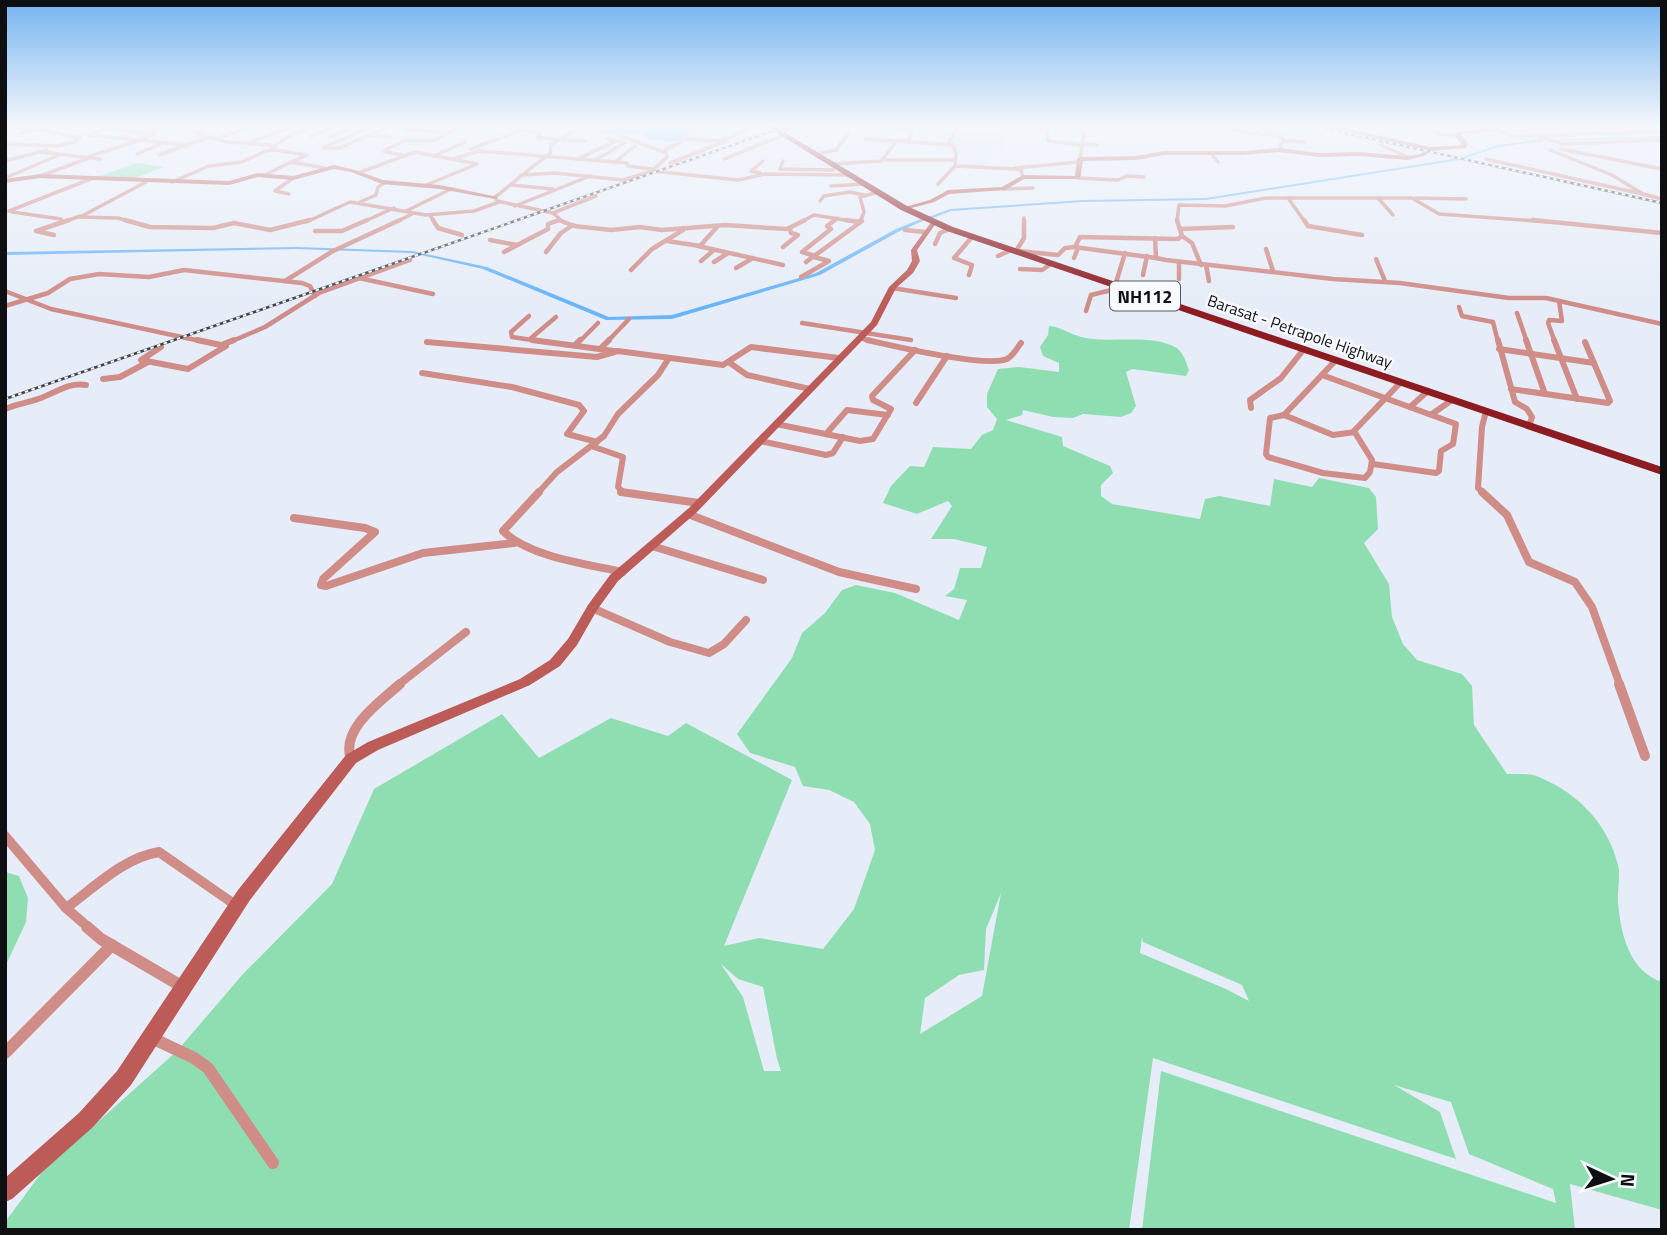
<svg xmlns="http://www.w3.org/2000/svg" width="1667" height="1235" viewBox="0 0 1667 1235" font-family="'Titillium Web',sans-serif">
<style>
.built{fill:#d8e1f2}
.green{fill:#8fdeb2;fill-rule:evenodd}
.water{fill:#69b5f9}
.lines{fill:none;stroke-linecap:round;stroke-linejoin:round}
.canal{fill:#69b5f9;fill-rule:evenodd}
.street-far5{stroke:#d08d88;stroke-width:3.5}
.street-far4{stroke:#d08d88;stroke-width:4.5}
.street-far3{stroke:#d08d88;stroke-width:6}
.street-far2{stroke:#d08d88;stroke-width:8}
.street-far1{stroke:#d08d88;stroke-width:10}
.street{stroke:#d08d88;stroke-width:12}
.secondary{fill:#bc5b57;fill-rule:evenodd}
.highway{fill:#8c1c21;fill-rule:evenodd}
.rail-casing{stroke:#404247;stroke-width:2.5}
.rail{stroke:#f8faff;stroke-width:2;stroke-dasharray:3.5;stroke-linecap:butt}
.labels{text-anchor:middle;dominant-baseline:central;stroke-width:5;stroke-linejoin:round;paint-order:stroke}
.far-street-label{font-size:16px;fill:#0d0f12;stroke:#f8faff}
.shield{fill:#f8faff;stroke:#545659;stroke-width:2}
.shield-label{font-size:18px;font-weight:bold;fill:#0d0f12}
</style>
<rect width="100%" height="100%" fill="#e7edf8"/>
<path class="built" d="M929,126L1001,127L1000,137H1004L1005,148H996L993,157L986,156L988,165H968L969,154L951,152L947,143L949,135L938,134Z"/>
<g class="green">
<path d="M138,163L164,167L130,180L93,178Z"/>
<path d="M1049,326C1060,327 1065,331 1075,335C1103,346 1148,332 1175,347C1183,351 1186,362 1189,370L1186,376L1132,369L1126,372L1136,406L1131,413L1121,417L1083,414L1073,418L1053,417L1023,410L1022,415L1006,420L1062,437L1063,446L1110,466L1113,473L1101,485V496L1112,504L1200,519L1205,499L1219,496L1270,506L1274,479L1312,487L1319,478L1369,488L1376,497L1378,529L1364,543L1389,584L1392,617L1403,644L1417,660L1462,674L1472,686L1474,725L1507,774C1517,774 1530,773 1539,777C1578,793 1608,824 1618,865C1621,877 1617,891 1618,903C1621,934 1629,971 1662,982V1210L1570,1184L1575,1230H1142L1161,1071L1556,1203L1553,1189L1469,1154L1451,1102L1394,1085L1440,1112L1456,1159L1153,1058L1129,1230H5V1222L42,1172L177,1051L243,974L332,884L374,789L502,714L539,758L611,718L668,736L686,723L792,780L724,946L759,938L823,949L854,909L875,850L870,824L854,802L829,790L803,786L795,767L750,753L737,734L792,658L802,633L825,613L842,590L856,585L895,593L959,620L967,600L945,596L954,589L960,568H981L987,547L954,539H931L952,506L948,501L917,514L883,503L891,486L910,466L924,467L933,447L971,449L982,435L993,430L997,419L987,407V394L998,369L1019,367L1059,372V363L1043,356L1040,347L1048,335ZM1001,893L982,996L920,1034L925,998L959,975L984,970L986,929ZM1142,937L1143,942L1242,985L1249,1001L1226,989L1140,953ZM721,964L738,979L763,987L777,1059L781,1071H764L743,997Z"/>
<path d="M5,872L19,876L28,898L26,922L5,967Z"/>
</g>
<path class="water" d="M608,126H691L682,140L668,142L644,138V135C629,131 614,137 597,132Z"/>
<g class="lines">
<g class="canal">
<path d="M1662,136V138L1549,141L1547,140Z"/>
<path d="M1542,139L1543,141L1499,147L1465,158L1462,157L1498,145Z"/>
<path d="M1459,158L1460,160L1206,200L1083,202L951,211L930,219L926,218L950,209L1083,200L1206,198Z"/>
<path d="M921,219L925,220L900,231L820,275L672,319L606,320L483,269L412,253L296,249L5,255V252L296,247L412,251L487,267L609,317L672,315L816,273L896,229Z"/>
</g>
<g class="street-far5">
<path d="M208,126L195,133L227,142L269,145L276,150L307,155"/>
<path d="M372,126L323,148H339L392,126"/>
<path d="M501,126L535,132L540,134L538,138L585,141"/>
<path d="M693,126L679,143L665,150L667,157L652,171L738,180L765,174L850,175"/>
<path d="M874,126L912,130L909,140"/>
<path d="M1002,126L1047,129L1048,141L1082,145"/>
<path d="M1134,126V130"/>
<path d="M1258,126L1277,133L1285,141L1280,144L1282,150"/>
<path d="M1428,126L1439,134L1457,135"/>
<path d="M5,127L34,129L21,133"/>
<path d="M106,128L154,134L140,139"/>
<path d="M34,129L80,137"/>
<path d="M1496,129L1513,136L1662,131"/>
<path d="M404,130L447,132"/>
<path d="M1233,130L1280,136"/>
<path d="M149,132L166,126"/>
<path d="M92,134L112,126"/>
<path d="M780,134L797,126"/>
<path d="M89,135L187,145"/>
<path d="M311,136L337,126"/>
<path d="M374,136L390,137"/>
<path d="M620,136L664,152"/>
<path d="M329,137L355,126"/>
<path d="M1540,137L1563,144L1662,140"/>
<path d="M217,138L256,126"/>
<path d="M865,139L897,141"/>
<path d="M722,140L756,126"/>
<path d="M1285,141L1304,142"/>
<path d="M250,142L293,126"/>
<path d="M949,143L957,126"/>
<path d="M5,144L59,146L77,141L75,139L80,137"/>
<path d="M1083,144L1097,145"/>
<path d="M1381,145L1410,158"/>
<path d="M274,146L291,135L314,126"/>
<path d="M471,149L521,130"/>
<path d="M1561,149L1662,169"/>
<path d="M1550,150L1612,175L1643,194L1662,199"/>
<path d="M41,152L100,159"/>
<path d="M1211,153L1218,162"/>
<path d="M137,154L161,144"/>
<path d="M817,154L836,150L849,132"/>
<path d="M159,155L209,137"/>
<path d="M402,155L383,151L406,140L432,141L462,126"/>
<path d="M90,156L138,141"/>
<path d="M434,156L465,142"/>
<path d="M454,159L479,151L627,163L628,166L652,169"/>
<path d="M578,159L616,141"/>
<path d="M724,159L784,135"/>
<path d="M1080,159L1084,134L1082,126"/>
<path d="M1486,159L1647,195"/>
<path d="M595,160L625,143L608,139"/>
<path d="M885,160H955"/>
<path d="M5,161L47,150"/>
<path d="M783,161L780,169L833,170"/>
<path d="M291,162L325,168"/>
<path d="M615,162L635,146"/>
<path d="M670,163L726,141L682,139"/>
<path d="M833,164L881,161L897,141L953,145L956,154L955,166L1016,169L1021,170L1023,177"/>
<path d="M1015,168L1078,162"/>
<path d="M358,173L415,152L477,164L424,186"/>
<path d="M760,173L751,171L763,161"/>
<path d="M264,175L307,155"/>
<path d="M521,175L555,173L623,180L652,171"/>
<path d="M40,176L89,158"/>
<path d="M5,178L59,155"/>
<path d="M1078,178L1118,180L1127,176L1144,177"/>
<path d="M172,182L209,166L242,162L266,151L275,150"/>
<path d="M938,184L955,166"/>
<path d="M511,185L553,189"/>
<path d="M831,186L863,184"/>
<path d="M1003,189L1033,188"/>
<path d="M289,194L275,191L293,178"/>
<path d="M1288,198L1305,222"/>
<path d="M1378,198L1393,215"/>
<path d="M1416,198L1466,199"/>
<path d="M820,201L824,196L850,192L864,195"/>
<path d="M360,202L376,195L378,187L386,182"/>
<path d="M515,206L590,176"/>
<path d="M9,211L93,178"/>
<path d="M406,211L451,189"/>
<path d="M12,212L61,219"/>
<path d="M553,213L596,196"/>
<path d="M430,215L434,222"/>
<path d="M1024,218V222"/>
<path d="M64,222L80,216"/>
<path d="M131,222L118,218L80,217L146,182"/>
<path d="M306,222L350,202L426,215L474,211L499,202"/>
<path d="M363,222L394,208"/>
<path d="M396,222L412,214"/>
<path d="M555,222L559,220"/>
<path d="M563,222L553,213L497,201L495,197C514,183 530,167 550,154L551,145L581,126"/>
<path d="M801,222L814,215L857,222"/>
<path d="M832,222L837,218"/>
<path d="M860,222L864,212L860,197L878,192"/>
<path d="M1177,222L1179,205L1225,206L1266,198H1412L1439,214L1550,222"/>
</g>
<g class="street-far4">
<path d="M125,220L150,227L213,228L234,223L270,230L310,220"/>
<path d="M433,220L438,228L462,235"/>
<path d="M559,220L574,226L611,230L640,227L662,230L725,225L787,229L805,220"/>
<path d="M846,220L860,222L861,220"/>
<path d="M1304,220L1308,226L1362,235"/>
<path d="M1533,220L1662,233"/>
<path d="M1180,229L1233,227"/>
<path d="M905,230L925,232"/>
<path d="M315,231H342L367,220"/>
<path d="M54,235L36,231L69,220"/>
<path d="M1182,236L1192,243L1201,265"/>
<path d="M1155,238L1156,258L1166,260L1333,279L1400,283L1509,298H1546L1662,324"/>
<path d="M490,240L517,245"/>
<path d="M667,241L700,246L717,227"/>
<path d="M935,244L940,233L950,229"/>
<path d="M698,246L783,265"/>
<path d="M783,247L798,235L791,233L790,229"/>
<path d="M1074,247L1156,258"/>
<path d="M1266,249L1273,271"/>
<path d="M1016,251L1024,238V220"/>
<path d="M1018,251L1058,255L1065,248L1075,247L1080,237L1178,239L1182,236L1177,220"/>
<path d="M504,252L548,229V224L559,220"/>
<path d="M546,252L561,233L573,225"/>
<path d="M815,256L802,252L831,229L827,226L835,220"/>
<path d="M998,256L1011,250"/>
<path d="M1074,258L1078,248"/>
<path d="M1376,259L1385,281"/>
<path d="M701,261L714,250"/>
<path d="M714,262L728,253"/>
<path d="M806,262L862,221"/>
<path d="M1179,262V279"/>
<path d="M1206,265L1209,281"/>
<path d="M736,268L753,258"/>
<path d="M1020,269L1042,270L1051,264"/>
<path d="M631,270L652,249L683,230"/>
<path d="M969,275L972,265L954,258L972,237"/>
<path d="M1143,275L1147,256"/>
<path d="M801,277L829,261L814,257"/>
<path d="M359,278L433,294"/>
<path d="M285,281L333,251L400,220"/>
<path d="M1115,286L1125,253"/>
<path d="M892,288L956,298"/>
<path d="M5,291L51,309L205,342"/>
<path d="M5,306L48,293L70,279L99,274L149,277L184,270L302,283L310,286L315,296"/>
<path d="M1459,307L1462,316L1493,322L1498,342"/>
<path d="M1086,311L1091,295L1120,288"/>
<path d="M1517,313L1527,342"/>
<path d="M529,316L511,332L512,337L545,342"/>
<path d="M802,323L911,340"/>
<path d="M860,338L875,342"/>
<path d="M530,339L556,317"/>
<path d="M230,342L265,327L319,293L410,260"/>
<path d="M579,342L598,323"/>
<path d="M607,342L629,319"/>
<path d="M1555,342L1548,323L1549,320L1562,321L1559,301"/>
</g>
<g class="street-far3">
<path d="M532,340L614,351"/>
<path d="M867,340C893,346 985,368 1007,359C1013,356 1017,348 1021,343"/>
<path d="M1498,340L1515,402L1527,409L1532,417L1529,426"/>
<path d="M1526,340L1545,394"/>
<path d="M1554,340L1577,399"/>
<path d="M427,342L597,357L618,351L723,365L751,347L839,358"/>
<path d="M224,344L234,340"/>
<path d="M575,345L580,340"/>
<path d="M161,347L141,360L188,369L226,346L197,340"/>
<path d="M600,349L609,340"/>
<path d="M1499,349L1594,363"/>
<path d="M1336,360L1284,415L1270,418L1266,454L1268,457L1323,473L1365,478L1370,472L1372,460L1354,431L1401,382"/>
<path d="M730,363L747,375L810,389"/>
<path d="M422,373L512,387L579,405L584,411L567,434L597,442"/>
<path d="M1322,375L1456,424L1453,444L1441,451L1439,471L1436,473L1373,464"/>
<path d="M103,379L120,377L148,362"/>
<path d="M1511,389L1608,403L1610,401L1585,342"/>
<path d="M916,403L947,356"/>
<path d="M1410,407L1428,391"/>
<path d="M1251,408L1250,400L1281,378L1304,349"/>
<path d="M5,409C16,404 27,403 38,399C56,393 67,382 86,385"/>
<path d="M1432,414L1452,400"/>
<path d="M1284,415L1333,435L1355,432"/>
<path d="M776,424L860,441L873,439L891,409L873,400L872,396L915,350"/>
<path d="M826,434L847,410L888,415"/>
<path d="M760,441L826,455L833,453L843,437"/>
<path d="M591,446L623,457L618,487L624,493"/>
<path d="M538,493L557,472L604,436L618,414L658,375L669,358"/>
<path d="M1484,493L1478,488L1482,427L1486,411"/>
</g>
<g class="street-far2">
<path d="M539,492L503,531C529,557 587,564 622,572"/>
<path d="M621,492L699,503"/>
<path d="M1482,492L1507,515L1529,562L1575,582L1592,607L1620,685"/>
<path d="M688,514L839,572L916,589"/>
<path d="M294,518L365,528L375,532L323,579L321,585L326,586L423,553L514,543"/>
<path d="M652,546L763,580"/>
<path d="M592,608L670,642L709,653L724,644L746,620"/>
<path d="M398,685L466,632"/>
</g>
<g class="street-far1">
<path d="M1619,684L1645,756"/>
<path d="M351,759C340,729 381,701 400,684"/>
<path d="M5,836L66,908L89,928"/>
<path d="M66,908C95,887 123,858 159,852L237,906"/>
</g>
<g class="street">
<path d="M87,927L101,939L183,987"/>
<path d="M152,1038L194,1058L208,1068L273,1163"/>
<path d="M5,1053L112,945"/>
</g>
<g class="secondary">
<path d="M1325,126H1335L1430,147L1462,145L1454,135L1458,132L1501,126L1493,132L1461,134L1468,144L1466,148L1431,151L1424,156L1407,160L1359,156L1319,157L1279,152L1244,155H1164L1136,160L1083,161L1080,179H1024L1005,190L949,194L934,202L904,210L901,208L930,200L948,190L1002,187L1023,175L1075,176L1077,159L1080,157L1136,156L1164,151H1244L1279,148L1319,153L1359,152L1407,156L1420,154L1426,150Z"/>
<path d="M334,165L355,170L383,180L440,185L498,197L495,199L440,189L382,184L351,172L334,169L293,180L258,177L229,185L40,178L5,183V179L40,174L229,181L258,173L293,176Z"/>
<path d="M932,221L937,222L917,250L920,261L913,273L896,288L877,325L697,512L618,581L597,610L577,645L560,666L530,685L378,750L356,763L250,900L131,1085L93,1127L12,1199L5,1202V1178L79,1113L117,1071L238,890L346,755L368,742L520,679L550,660L568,639L588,605L610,575L689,508L871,322L889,287L907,270L912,261L911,250Z"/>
</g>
<path class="highway" d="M766,126H774L907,206L953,227L1662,467V475L947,231L901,210Z"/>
<defs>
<g id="rail">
<path d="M1314,126L1662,203"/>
<path d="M5,399L787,126"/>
</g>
</defs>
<use href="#rail" class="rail-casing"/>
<use href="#rail" class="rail"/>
</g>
<linearGradient id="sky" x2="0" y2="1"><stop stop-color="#75b4ef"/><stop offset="0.42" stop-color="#f4f7fc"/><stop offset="1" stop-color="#f4f7fc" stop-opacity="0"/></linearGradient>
<rect width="1667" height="299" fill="url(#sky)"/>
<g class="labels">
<g class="far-street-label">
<text transform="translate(1300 331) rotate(19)">Barasat - Petrapole Highway</text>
</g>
<rect class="shield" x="1110" y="281.5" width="70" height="29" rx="5"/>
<g class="shield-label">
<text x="1145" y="296">NH112</text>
</g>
</g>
<rect width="1667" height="1235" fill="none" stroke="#0d0f12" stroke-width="14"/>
<g transform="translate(1611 1179) rotate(94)" stroke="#f8faff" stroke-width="5" paint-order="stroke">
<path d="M0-5L12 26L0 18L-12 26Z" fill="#0d0f12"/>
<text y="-10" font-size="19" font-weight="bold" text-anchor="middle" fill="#0d0f12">N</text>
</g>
</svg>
